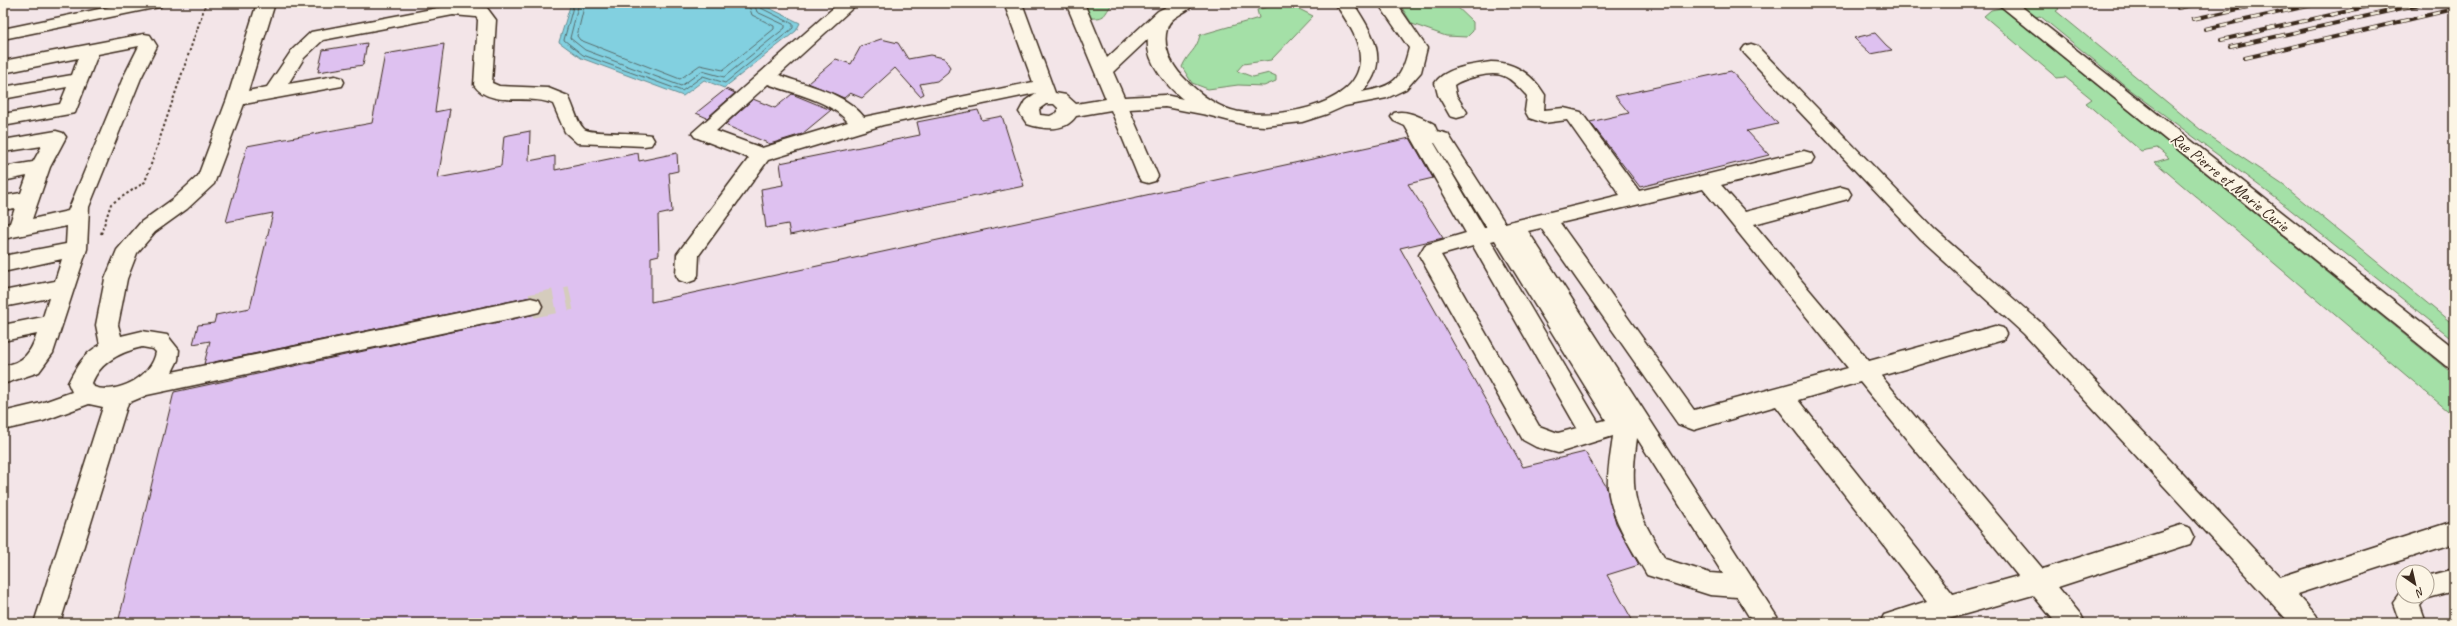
<svg xmlns="http://www.w3.org/2000/svg" width="2457" height="626" viewBox="0 0 2457 626" font-family="Caveat,sans-serif">
<style>
.built{fill:#f3e5e8;fill-rule:evenodd}
.green{fill:#a4e0a7;stroke:#708562}
.water{fill:#82d0e0;stroke:#668e92}
.lines{fill:none;stroke-linecap:round;stroke-linejoin:round}
.shore{stroke:#576c6c;stroke-width:1}
.building{fill:#dec1f0;stroke:#3b2a1e}
.minor-tunnel{stroke:#d5ccbd;stroke-width:24;stroke-dasharray:24 12;stroke-linecap:butt}
.minor-casing{stroke:#3b2a1e;stroke-width:3}
.path{stroke:#3b2a1e;stroke-width:2;stroke-dasharray:2.5 2.5;stroke-linecap:butt}
.minor{fill:#fcf5e5;fill-rule:evenodd}
.rail-casing{stroke:#3b2a1e;stroke-width:4}
.rail{stroke:#fcf5e5;stroke-width:2.5;stroke-dasharray:8;stroke-linecap:butt}
.labels{text-anchor:middle;dominant-baseline:central;stroke-width:3.5;stroke-linejoin:round;paint-order:stroke}
.street-label{font-size:17px;fill:#3b2a1e;stroke:#fcf5e5}
</style>
<rect width="100%" height="100%" fill="#fcf5e5"/>
<filter id="ink" filterUnits="userSpaceOnUse"><feTurbulence type="fractalNoise" baseFrequency=".025" numOctaves="2"/><feDisplacementMap in="SourceGraphic" scale="8" xChannelSelector="R" yChannelSelector="G"/><feConvolveMatrix kernelMatrix="1 2 1 2 8 2 1 2 1" color-interpolation-filters="sRGB"/></filter>
<g filter="url(#ink)">
<path class="built" d="M3,3H2454V623H3ZM2403,572H2427V596H2403Z"/>
<g class="green">
<path d="M1081,3H1113C1103,15 1107,19 1089,18Z"/>
<path d="M1280,3H1287L1313,16L1271,60L1243,64L1237,71L1253,77L1269,73L1276,76V81L1264,86L1238,85L1208,89L1192,83L1182,67C1189,51 1196,52 1200,35L1259,18L1257,10Z"/>
<path d="M1399,3H1453L1473,22V31L1467,37L1446,36L1412,24Z"/>
<path d="M2024,3H2054L2059,9L2056,11L2201,130L2283,185L2454,325V340L2277,199L2128,88L2040,16L2018,21L2454,375V416L2155,162L2169,158L2157,148L2141,151L2086,103L2092,99L2065,77L2057,78L1984,16L1991,10Z"/>
</g>
<path class="water" d="M571,3H759L800,23L796,31L724,88L704,80L683,96L581,58L559,42Z"/>
<g class="lines">
<g class="shore">
<path d="M574,3L564,40L583,55L682,91L703,76L725,83L793,28V24L761,8L759,3"/>
<path d="M579,3L570,38L585,50L681,86L702,71L724,77L785,28V25L757,12L754,3"/>
<path d="M585,3L577,36L580,40L680,79L700,65L723,70L774,29V26L752,15L748,3"/>
</g>
</g>
<g class="building">
<path d="M1875,33L1886,45L1892,50L1871,54L1854,38Z"/>
<path d="M881,39L898,43L908,59L930,55L944,58L950,67L948,72L937,81L920,84L924,94L920,96L895,68L862,98L850,93L844,98L808,83L836,59L851,64L861,46Z"/>
<path d="M367,43L363,65L318,72L323,50Z"/>
<path d="M444,44L435,112L450,109L438,178L501,166L504,136L530,131L529,161L555,156V170L638,153L639,161L677,153L678,171L669,173L672,212L658,215L659,255L651,257V302L1410,138L1433,178L1408,184L1443,238L1400,248L1523,467L1585,452L1606,486L1616,523L1639,565L1607,575L1634,623H118L174,392L540,313L543,307L540,299L531,297L204,364L210,341L193,344L198,325L214,323L216,315L250,308L273,213L226,222L247,146L372,123L385,54Z"/>
<path d="M1731,71L1778,124L1747,131L1769,155L1640,187L1590,122L1629,113L1615,96Z"/>
<path d="M726,89L735,93L707,118L696,113Z"/>
<path d="M792,94L831,110L802,134L770,144L725,125L753,99L775,108Z"/>
<path d="M978,110L982,120L1002,116L1024,186L790,235L788,224L766,228L761,189L783,185L780,163L920,135L917,122Z"/>
</g>
<g class="lines">
<path class="minor-tunnel" d="M531,306L571,298"/>
<defs>
<g id="minor">
<path d="M128,3H163L160,7L154,8L3,39V29Z"/>
<path d="M257,3H275L248,91L267,87L292,50L311,32L453,5L487,8L496,20L492,83L499,86L548,88L568,96C574,106 576,121 584,129C588,134 638,132 651,135L654,140L651,145L644,146L577,143L565,132L553,104C530,93 490,109 474,85L478,20L476,17L453,15L323,40L304,58L288,84L335,76L342,78L344,82L342,86L244,104L214,184L187,209L155,232L137,253L127,279L118,325L121,336L142,331L167,335L179,350L178,360L172,372L531,298L539,300L542,306L539,312L531,314L147,395L128,403L60,623H34L103,407L89,404L43,421L3,430V412L41,403L72,392L68,383C76,367 84,353 100,345L96,325L105,279L117,250L141,222L173,199L198,176L227,99ZM142,347L153,349L156,352C152,377 117,395 94,387L92,383C100,362 121,352 142,347Z"/>
<path d="M839,3H858L779,75C808,86 844,92 864,117L1033,82L1004,3H1022L1055,93L1066,95L1076,104L1106,99L1066,3H1084L1107,58L1158,11L1174,3H1195C1187,14 1170,15 1167,29C1162,46 1171,64 1182,76C1196,91 1212,104 1231,110C1267,121 1357,109 1360,61C1361,40 1346,20 1335,3H1353C1372,32 1392,62 1362,92C1396,86 1401,79 1409,48L1378,3H1396L1427,48L1421,72L1406,89L1387,98L1345,106L1327,114L1302,122L1265,126L1246,125L1207,115L1165,107L1129,109L1158,176L1155,181L1148,183L1141,181L1138,176L1111,110L1076,116C1065,133 1043,129 1027,124L1019,112L1025,101L1036,93L883,125L768,160L699,255L698,275L695,280L687,283L679,280L676,275L677,254L749,158L695,137L692,133ZM1148,39C1145,61 1167,86 1183,99L1165,95L1124,97L1113,72ZM768,84C794,94 830,100 848,122L762,148L716,131ZM1046,104H1054L1058,108V112L1050,116L1040,115L1039,109Z"/>
<path d="M1997,3H2017L2454,348V369L2446,366Z"/>
<path d="M144,34L150,35L157,46L141,78L89,207L87,249L53,353L39,372L3,384V366C24,362 30,354 37,334L3,341V325L43,317L49,298L3,307V291L55,281L62,259L3,272V256L66,244L67,226L3,239V225L10,223L15,208L3,210V196L21,193L27,176L3,181V167L33,162L42,146L3,152V140L56,131L63,133L66,137L50,167L32,219L68,211L123,78L139,46L98,54L75,113L3,126V114L60,104L67,87L3,99V87L72,75L78,58L3,73V61Z"/>
<path d="M1751,44L1757,46L1935,230L2040,322L2280,577L2454,521V543L2297,594L2316,615L2320,623H2290L2024,334L1921,240L1745,54L1742,50L1745,46Z"/>
<path d="M1491,62C1515,62 1533,75 1545,95L1544,110L1564,108L1581,112L1639,191L1804,151L1811,153L1814,158L1811,163L1721,185L1745,212L1841,187L1848,189L1851,194L1848,199L1754,224L1869,361L1995,326L2003,328L2006,334L2003,340L1881,376L2043,569L2181,525L2190,528L2194,536L2190,544L2058,587L2081,615L2085,623H2056L2033,595L1934,623H1880L1884,615L1927,601L1776,406L1694,430L1678,424L1541,228L1528,231L1781,623H1753L1737,597L1710,595L1647,575C1632,549 1611,519 1608,488C1607,471 1611,454 1613,436L1558,453L1536,447L1523,440L1419,255L1425,245L1466,233L1405,126L1394,121L1391,117L1394,113C1407,109 1422,118 1434,124L1437,131L1448,134L1505,223L1620,195L1567,120L1544,123L1529,118L1525,111L1527,96C1510,77 1503,70 1478,76C1469,78 1461,80 1454,85L1456,95L1467,112L1464,116L1457,118L1450,116L1438,95L1435,83C1445,67 1474,65 1491,62ZM1434,143H1435L1487,228H1484ZM1703,189L1848,368L1694,410L1560,223ZM1495,240L1606,420L1598,422L1491,241ZM1473,246L1577,428L1558,433L1539,426L1441,255ZM1860,382L2018,576L1953,594L1798,400ZM1637,438L1723,574L1710,573L1665,559C1635,507 1629,498 1637,438Z"/>
<path d="M2454,569V591L2425,599L2420,606L2426,623H2400L2393,603L2403,589V596H2427V576Z"/>
</g>
</defs>
<use href="#minor" class="minor-casing"/>
<path class="path" d="M101,234L111,204L145,182L206,3"/>
<use href="#minor" class="minor"/>
<defs>
<g id="rail">
<path d="M2178,8L2201,3"/>
<path d="M2193,19L2266,3"/>
<path d="M2205,29L2321,3"/>
<path d="M2221,40L2383,3"/>
<path d="M2230,47L2425,3"/>
<path d="M2245,58L2454,9"/>
</g>
</defs>
<use href="#rail" class="rail-casing"/>
<use href="#rail" class="rail"/>
</g>
</g>
<g class="labels">
<g class="street-label">
<text transform="translate(2230 182) rotate(39)">Rue Pierre et Marie Curie</text>
</g>
</g>
<rect width="2457" height="626" fill="none" stroke="#fcf5e5" stroke-width="16"/>
<rect x="8" y="8" width="2441" height="610" fill="none" stroke="#3b2a1e" stroke-width="1.5" filter="url(#ink)"/>
<g transform="translate(2415 584) rotate(146)"><circle r="19" fill="#fcf5e5" stroke="#afa495"/>
<path d="M0-3L7 15L0 10L-7 15Z" fill="#3b2a1e"/>
<text y="-6" font-size="11" font-weight="bold" text-anchor="middle" fill="#3b2a1e">N</text>
</g>
</svg>
